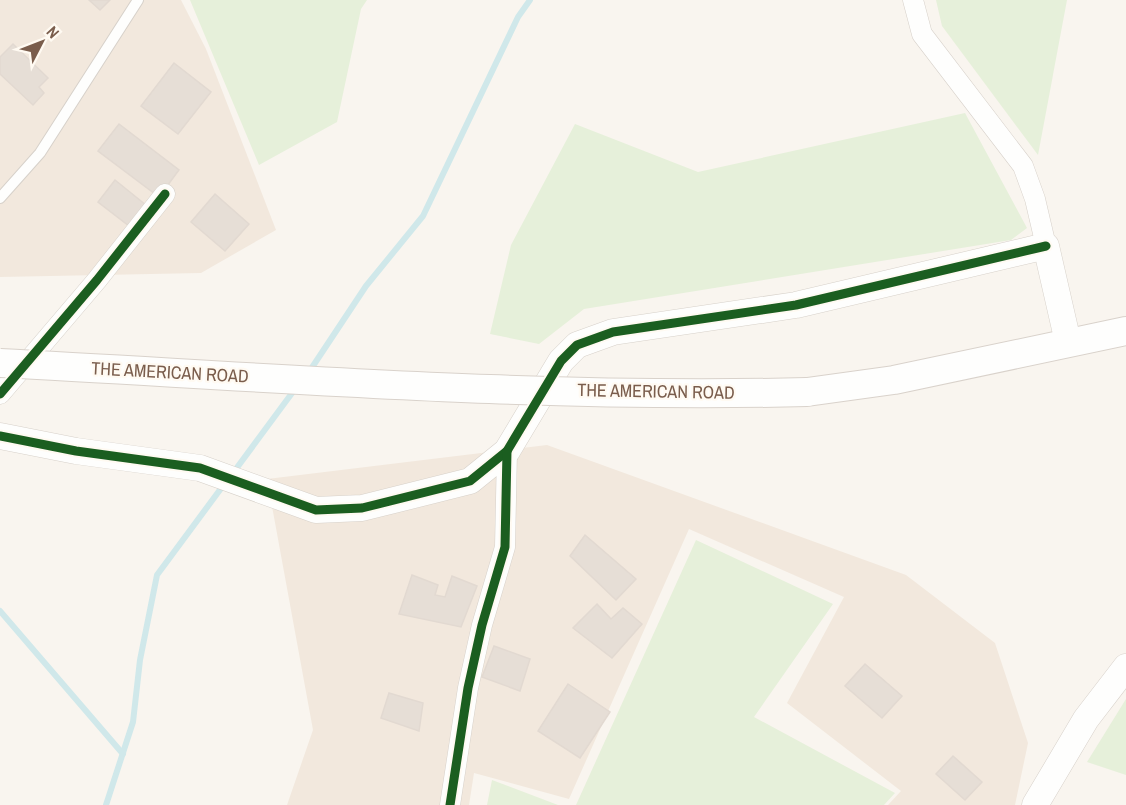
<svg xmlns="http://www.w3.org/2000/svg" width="1126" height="805" viewBox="0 0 1126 805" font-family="'Archivo Narrow',sans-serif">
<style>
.residential{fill:#f2e8dd}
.green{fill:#e6f0da}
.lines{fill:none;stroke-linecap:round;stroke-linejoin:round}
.stream{stroke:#d0e8ea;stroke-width:6}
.building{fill:#e6ded6;stroke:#e2d9d1;stroke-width:1.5}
.service-casing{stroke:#d7d1ca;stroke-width:12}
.minor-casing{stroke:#d7d1ca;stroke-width:21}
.tertiary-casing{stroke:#d7d1ca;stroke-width:27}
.secondary-casing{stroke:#d9d2cb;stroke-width:30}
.service{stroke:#fefefd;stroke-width:10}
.minor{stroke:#fefefd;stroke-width:20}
.tertiary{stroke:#fefefd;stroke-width:26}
.secondary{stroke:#fefefd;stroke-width:28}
.secondary-bridge-casing{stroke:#d9d2cb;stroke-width:30;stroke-linecap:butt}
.secondary-bridge{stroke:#fefefd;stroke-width:28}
.cycleway-casing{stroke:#fffaf2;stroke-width:13}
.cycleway{stroke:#1b5e20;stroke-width:9}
.labels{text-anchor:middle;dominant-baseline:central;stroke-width:4.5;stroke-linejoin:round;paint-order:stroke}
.street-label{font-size:18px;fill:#7a5d4c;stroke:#fffaf2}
</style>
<rect width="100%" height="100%" fill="#f9f5ef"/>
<g class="residential">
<path d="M0,0H181L206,49L276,230L201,273L0,277Z"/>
<path d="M547,445L906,575L995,643L1028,743L1015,805H888L901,791L787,703L844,597L689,529L569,799L474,773L469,805H287L313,730L267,479Z"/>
</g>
<g class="green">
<path d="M190,0H367L361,9L337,122L259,165Z"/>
<path d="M936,0H1067L1038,155L942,26Z"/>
<path d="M965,113L1027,228L1011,240L584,309L539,344L490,334L511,245L575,124L698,172Z"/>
<path d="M696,540L833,604L754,717L895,793L884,805H576Z"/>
<path d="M1126,699V775L1087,762Z"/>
<path d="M492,780L558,805H487Z"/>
</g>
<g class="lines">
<g class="stream">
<path d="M309,372L366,286L423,216L518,17L530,0"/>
<path d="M233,473L295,389"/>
<path d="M0,611L123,754"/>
<path d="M106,805L133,722L140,660L157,575L225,483"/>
</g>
</g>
<g class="building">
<path d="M89,0H110L100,10Z"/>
<path d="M13,44L48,78L39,87L44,93L33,105L0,74V57Z"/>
<path d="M174,63L211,92L178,134L141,106Z"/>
<path d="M119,124L179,170L159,197L98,151Z"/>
<path d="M115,180L146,205L129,226L98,202Z"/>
<path d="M215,194L249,224L225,251L191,222Z"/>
<path d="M585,535L636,579L616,600L570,556Z"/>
<path d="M412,575L438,585L435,595L445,597L452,576L477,586L461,627L399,614Z"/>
<path d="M597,604L611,619L623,608L642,624L612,658L573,628Z"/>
<path d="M494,646L530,659L520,691L482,677Z"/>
<path d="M865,664L902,696L882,718L845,686Z"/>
<path d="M568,684L610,712L580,758L538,731Z"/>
<path d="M389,693L423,703L419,731L381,718Z"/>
<path d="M953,756L982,782L965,800L936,774Z"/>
</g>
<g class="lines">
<defs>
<path id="service" d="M0,198L40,153L138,0"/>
<g id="minor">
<path d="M913,0L922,34L1023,166L1035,199L1046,246"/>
<path d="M0,394L97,280L165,194"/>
<path d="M450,805L468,688L482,625L505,547L507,451"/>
</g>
<g id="tertiary">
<path d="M0,436L76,451L200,468L316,510L362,508L470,481L507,451L561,361L577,345L613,332L796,305L1046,246L1068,342"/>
<path d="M1035,805L1086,719L1126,667"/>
</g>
<path id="secondary" d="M807,392L894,380L1126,331"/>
</defs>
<use href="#service" class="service-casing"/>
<use href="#minor" class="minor-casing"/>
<use href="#tertiary" class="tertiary-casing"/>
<use href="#secondary" class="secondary-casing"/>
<use href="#service" class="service"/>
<use href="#minor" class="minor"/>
<use href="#tertiary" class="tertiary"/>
<use href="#secondary" class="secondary"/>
<defs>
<path id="secondary-bridge" d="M0,363C268,377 538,399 807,392"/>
</defs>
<use href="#secondary-bridge" class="secondary-bridge-casing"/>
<use href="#secondary-bridge" class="secondary-bridge"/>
<defs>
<g id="cycleway">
<path d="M0,394L97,280L165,194"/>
<path d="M0,436L76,451L200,468L316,510L362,508L470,481L507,451L561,361L577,345L613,332L796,305L1046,246"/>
<path d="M450,805L468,688L482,625L505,547L507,451"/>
</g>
</defs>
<use href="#cycleway" class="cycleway-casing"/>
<use href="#cycleway" class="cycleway"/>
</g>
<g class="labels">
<g class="street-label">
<text transform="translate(170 372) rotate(3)">THE AMERICAN ROAD</text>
<text transform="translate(656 391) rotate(1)">THE AMERICAN ROAD</text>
</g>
</g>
<g transform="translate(42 42) rotate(48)" stroke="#fffaf2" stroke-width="4.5" paint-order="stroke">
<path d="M0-4.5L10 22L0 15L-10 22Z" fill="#7a5d4c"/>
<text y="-9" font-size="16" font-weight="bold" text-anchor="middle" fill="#7a5d4c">N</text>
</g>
</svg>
